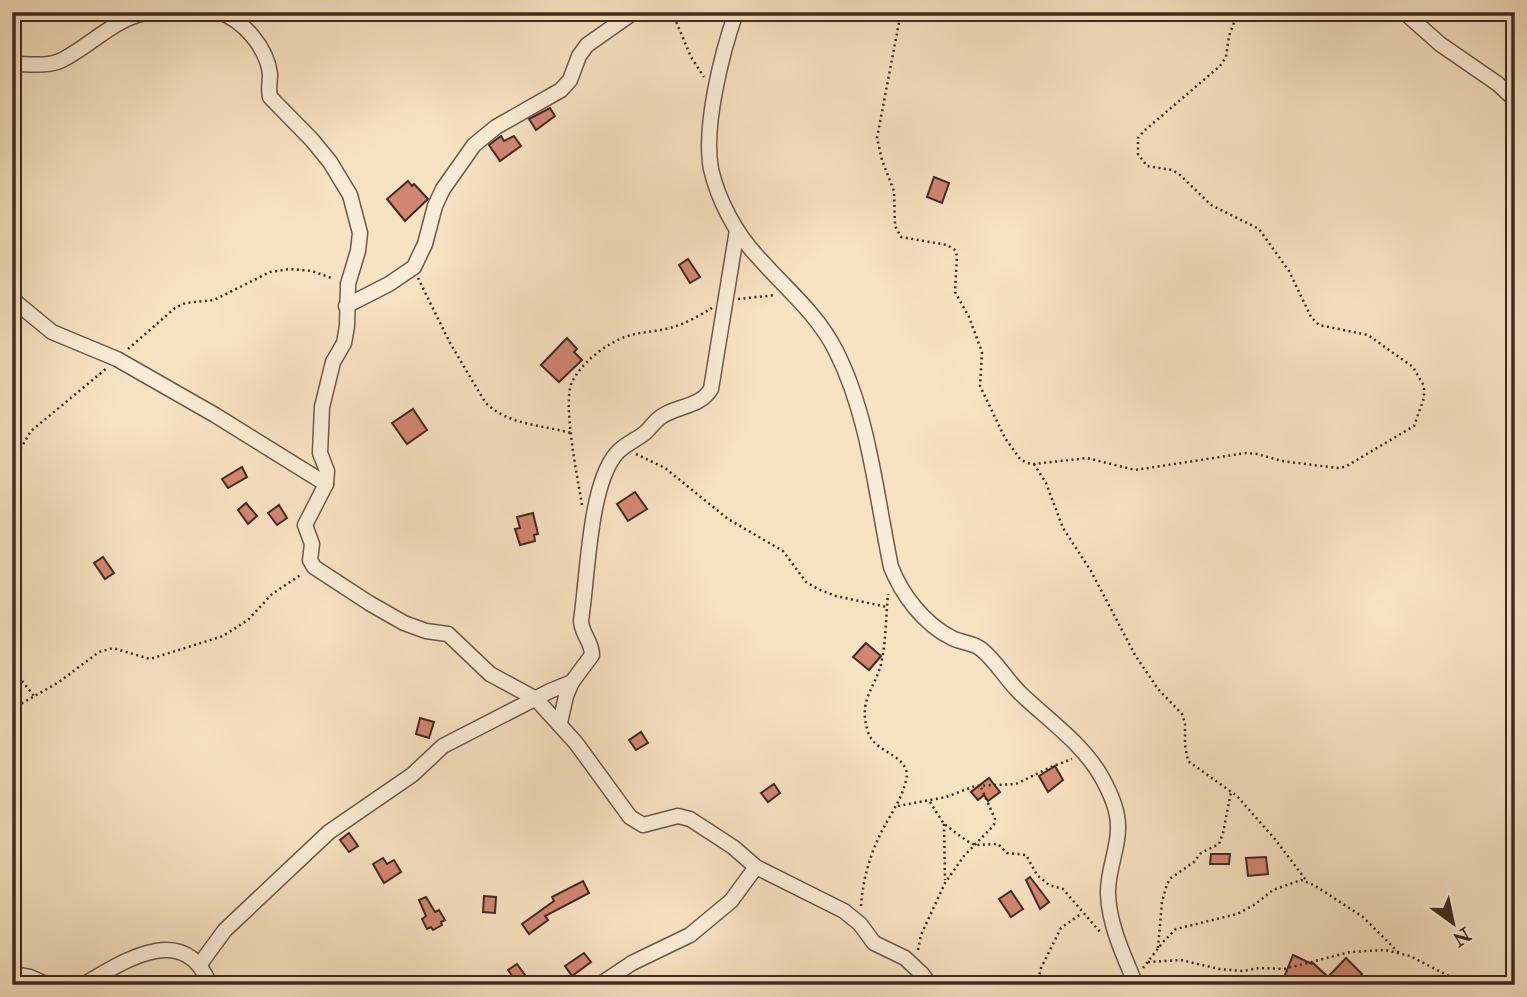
<svg xmlns="http://www.w3.org/2000/svg" width="1527" height="997" viewBox="0 0 1527 997" font-family="'IM FELL Double Pica',serif">
<style>
.building{fill:#d38672;stroke:#412a21;stroke-width:2}
.lines{fill:none;stroke-linecap:round;stroke-linejoin:round}
.street-casing{stroke:#6e5849;stroke-width:17}
.path{stroke:#412a21;stroke-width:2.5;stroke-dasharray:2 3.5;stroke-linecap:butt}
.street{stroke:#faecd7;stroke-width:14}
</style>
<rect width="100%" height="100%" fill="#f7e2c2"/>
<filter id="stains"><feTurbulence type="fractalNoise" baseFrequency=".00286" numOctaves="4"/><feColorMatrix values="0 0 0 0 .2 0 0 0 0 .09 0 0 0 0 .02 0 0 0 .5 -.17"/></filter>
<radialGradient id="worn" r=".72"><stop offset=".6" stop-color="#630" stop-opacity="0"/><stop offset="1" stop-color="#630" stop-opacity=".3"/></radialGradient>
<g class="building">
<path d="M550,108L555,116L536,130L529,119Z"/>
<path d="M501,136L504,141L514,136L521,146L500,161L489,145Z"/>
<path d="M934,177L949,183L942,203L927,197Z"/>
<path d="M408,181L412,186L414,184L428,199L405,221L387,199Z"/>
<path d="M688,259L700,277L690,283L679,265Z"/>
<path d="M567,338L577,349L574,352L582,360L559,382L541,365Z"/>
<path d="M413,409L427,430L407,444L392,423Z"/>
<path d="M242,467L247,477L228,488L222,479Z"/>
<path d="M635,492L647,509L628,521L617,504Z"/>
<path d="M246,503L257,516L248,524L238,510Z"/>
<path d="M279,505L287,518L277,525L268,513Z"/>
<path d="M533,513L538,534L534,535L535,541L520,545L515,529L520,528L517,517Z"/>
<path d="M103,557L114,573L105,579L94,563Z"/>
<path d="M866,643L881,656L869,670L853,657Z"/>
<path d="M420,718L434,722L429,738L416,734Z"/>
<path d="M641,732L648,743L636,750L629,740Z"/>
<path d="M1055,766L1063,780L1048,792L1039,776Z"/>
<path d="M989,778L1000,792L988,801L984,795L978,800L971,792Z"/>
<path d="M774,784L780,793L768,802L761,793Z"/>
<path d="M349,833L358,846L349,852L340,840Z"/>
<path d="M1211,854H1230L1229,864H1210Z"/>
<path d="M1266,857L1268,874L1248,876L1246,858Z"/>
<path d="M383,858L387,864L394,860L401,872L384,883L373,864Z"/>
<path d="M1030,877L1049,902L1040,909L1026,880Z"/>
<path d="M583,881L589,893L545,916L548,920L529,934L522,924L554,901L552,897Z"/>
<path d="M1011,891L1023,909L1011,917L999,899Z"/>
<path d="M484,896L496,897L495,913L483,912Z"/>
<path d="M426,897L435,912L439,910L445,920L441,922L442,925L433,930L431,927L427,929L422,919L426,916L419,900Z"/>
<path d="M584,953L591,962L572,976L565,966Z"/>
<path d="M1293,955L1312,964L1313,963L1328,977L1346,958L1362,974L1351,985H1281Z"/>
<path d="M517,964L528,979L519,985L508,970Z"/>
</g>
<g class="lines">
<defs>
<g id="street">
<path d="M218,12C243,19 267,48 270,74C270,82 268,89 270,97L312,140L330,162L350,195L360,233L358,251L348,284L347,326L344,343L333,362L322,407L320,453L327,471L326,484L305,525L312,544L310,560L314,567L369,603L404,623L426,631L448,634L490,674L536,699L576,743L630,817L643,825L678,816L690,819L733,847L756,867L844,911L860,924L874,943L905,958L922,974L930,985"/>
<path d="M736,12C722,53 703,126 711,169C718,200 736,234 758,257C785,288 817,313 836,351C869,416 876,495 891,567C902,595 924,624 952,638C962,643 972,642 981,649C996,661 1006,679 1020,693C1047,719 1082,743 1101,776C1109,790 1118,809 1118,826C1119,848 1107,871 1108,894C1109,925 1124,956 1136,985"/>
<path d="M1404,12L1440,44L1498,84L1515,100"/>
<path d="M12,64C28,64 48,67 62,60C93,44 113,19 149,12"/>
<path d="M12,299L52,332L117,359L215,415L326,484"/>
<path d="M346,306L389,284L414,267L425,244L435,206L443,189L474,145L496,127L561,90L570,80L579,56L587,45L634,12"/>
<path d="M560,723L566,696L572,682L592,655C592,641 581,634 581,620C588,576 589,486 616,454C624,444 637,440 646,432C650,428 653,424 657,420C673,405 699,409 711,389L737,230"/>
<path d="M200,964L225,930L329,832L412,775L443,746L550,691L572,682"/>
<path d="M12,974L30,977L48,985"/>
<path d="M83,985C124,961 184,920 210,985"/>
<path d="M599,985L632,963L690,935L731,901L756,867"/>
</g>
</defs>
<use href="#street" class="street-casing"/>
<g class="path">
<path d="M672,12L691,57L704,77"/>
<path d="M901,12L877,138L882,160L894,191L895,226L901,237L947,245L955,250L957,256L955,292L969,317L982,352L980,386L1005,438L1020,459L1027,463L1034,464L1087,458L1135,470L1246,453L1257,454L1282,461L1337,468L1345,467L1414,426L1424,398V386L1413,367L1368,335L1319,325L1311,317L1289,271L1259,229L1211,205L1179,174L1172,170L1147,166L1138,154V138L1144,131L1220,66L1226,57L1229,36L1238,12"/>
<path d="M418,278L450,343L485,402C507,425 542,425 571,433"/>
<path d="M738,299L776,295"/>
<path d="M128,349L175,308L185,303L214,300L270,272L290,269L312,271L334,279"/>
<path d="M636,454L665,468L728,519L783,551L806,582L818,589L836,596L887,607"/>
<path d="M12,463L31,431L107,368"/>
<path d="M1034,464L1046,483L1063,528L1091,571L1135,655L1158,689L1182,714L1185,723V745L1188,761L1237,796L1274,838L1306,880"/>
<path d="M582,505C578,480 562,402 572,382C582,362 606,344 625,337C641,331 658,332 673,327C687,323 700,315 712,308"/>
<path d="M12,668L34,696"/>
<path d="M12,709L59,682L99,652L113,648L150,659L223,636L248,620L272,594L302,574"/>
<path d="M930,802L944,824L967,841L975,845L998,844L1007,853L1026,855L1037,875L1049,885L1063,889L1101,933"/>
<path d="M898,806L946,797L975,786L1016,784L1051,767L1072,759"/>
<path d="M944,824L945,880"/>
<path d="M861,906C863,877 871,851 885,825C894,809 905,793 907,774C904,753 875,753 868,732C857,698 877,688 882,659C886,639 886,616 888,594"/>
<path d="M1158,948L1162,902L1167,884L1171,878L1194,862L1201,853L1219,844L1223,833L1231,792"/>
<path d="M918,950L921,935L945,883L964,856L994,825L995,819L980,785"/>
<path d="M1148,962L1181,960L1219,969L1243,971L1259,968L1284,969L1350,952L1385,950L1410,956L1466,985"/>
<path d="M1143,968L1163,942L1176,929L1237,914L1254,905L1273,890L1301,880L1314,885L1363,917L1399,953"/>
<path d="M1037,985L1041,968L1061,928L1082,913"/>
</g>
<use href="#street" class="street"/>
</g>
<rect width="1527" height="997" fill="none" stroke="#f7e2c2" stroke-width="42"/>
<rect x="14" y="14" width="1499" height="969" fill="none" stroke="#412a21" stroke-width="3.5"/>
<rect x="21" y="21" width="1485" height="955" fill="none" stroke="#412a21" stroke-width="2"/>
<g transform="translate(1453 923) rotate(147)" stroke="#faecd7" stroke-width="5" paint-order="stroke">
<path d="M0-5L12 26L0 18L-12 26Z" fill="#412a21"/>
<text y="-10" font-size="19" font-weight="bold" text-anchor="middle" fill="#412a21">N</text>
</g>
<rect width="100%" height="100%" filter="url(#stains)"/>
<rect width="100%" height="100%" fill="url(#worn)"/>
</svg>
